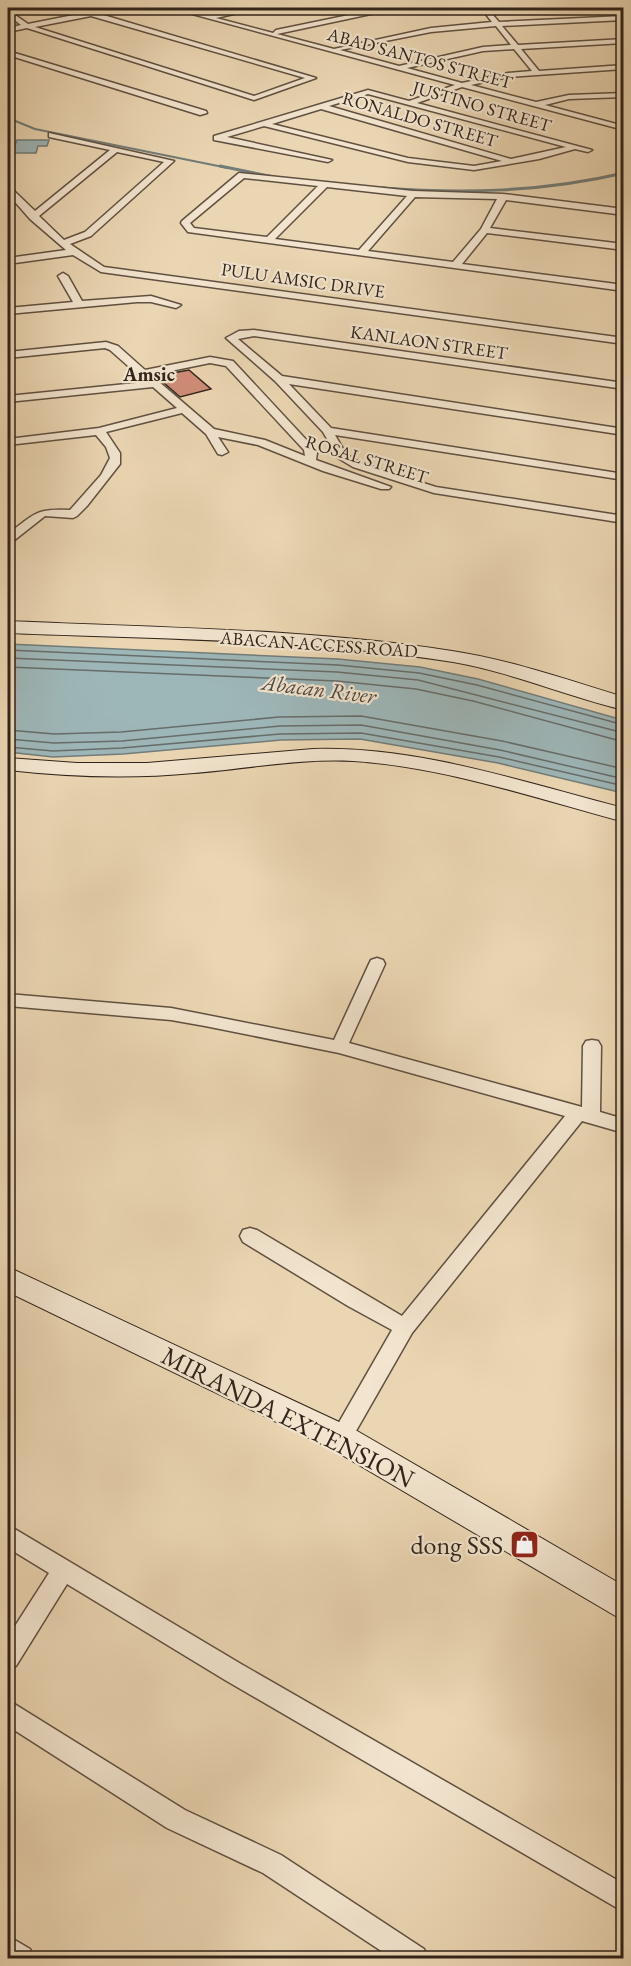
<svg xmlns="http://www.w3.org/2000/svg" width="631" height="1966" viewBox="0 0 631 1966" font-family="'EB Garamond',serif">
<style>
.water{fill:#9db6b8;stroke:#727c79;stroke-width:1.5}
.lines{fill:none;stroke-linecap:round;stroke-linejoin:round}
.shore{stroke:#676d6a;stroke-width:1.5}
.stream-far1{stroke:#727c79;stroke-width:2}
.stream{stroke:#727c79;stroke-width:3}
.building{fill:#d08d78;stroke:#31241b;stroke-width:1.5}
.street-casing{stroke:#605041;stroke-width:3}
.secondary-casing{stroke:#31241b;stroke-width:2}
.street{fill:#f2e4ce;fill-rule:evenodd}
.secondary{fill:#f2e4ce;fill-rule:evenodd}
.labels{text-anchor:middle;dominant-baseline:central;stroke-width:4.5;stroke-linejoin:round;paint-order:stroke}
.far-street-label{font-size:18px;fill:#31241b;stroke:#f2e4ce}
.far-quarter-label{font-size:20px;font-weight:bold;fill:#31241b;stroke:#f2e4ce}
.water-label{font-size:22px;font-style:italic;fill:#4c4842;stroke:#f2e4ce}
.near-street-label{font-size:26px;fill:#31241b;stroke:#f2e4ce}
.near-poi-label{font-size:26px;fill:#31241b;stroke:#f2e4ce;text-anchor:end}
</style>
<rect width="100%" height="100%" fill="#ebd6b3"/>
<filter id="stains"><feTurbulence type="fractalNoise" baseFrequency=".00333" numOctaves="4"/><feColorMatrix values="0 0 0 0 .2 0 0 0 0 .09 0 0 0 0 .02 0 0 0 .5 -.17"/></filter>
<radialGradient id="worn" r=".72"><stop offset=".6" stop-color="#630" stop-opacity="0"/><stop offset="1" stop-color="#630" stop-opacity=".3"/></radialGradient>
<g class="water">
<path d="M17,140H49L47,146H38L36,153H12Z"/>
<path d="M8,644L338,659L420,667L478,679L623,720V793L498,763L360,739L281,740L123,754L53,757L8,752Z"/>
</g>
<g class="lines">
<g class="shore">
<path d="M8,650L338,665L419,673L477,685L624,725"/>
<path d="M8,658L337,672L418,680L624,733"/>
<path d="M8,667L337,681L416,689L473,701L624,742"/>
<path d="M8,730L54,734L121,732L279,717L361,716L502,741L624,769"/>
<path d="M8,739L54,743L122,741L280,726L361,725L500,750L624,779"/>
<path d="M8,747L53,751L122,748L280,734L361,733L499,757L624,786"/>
</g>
<path class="stream-far1" d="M8,118L35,129L228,168"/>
<g class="stream">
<path d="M220,166L279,178"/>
<path d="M382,188C464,194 543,192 624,173"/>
</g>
</g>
<path class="building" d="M189,370L211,389L180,397L156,376Z"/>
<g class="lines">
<defs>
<g id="street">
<path d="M170,8C183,7 194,14 208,15C223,16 243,8 260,8L216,18L273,33L276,30L383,8H410L385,11L277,34L334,49L431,28L492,22L481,8H487L499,22L624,16V20L502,26L518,45L624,39V43L521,49L539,71L624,65V69L508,77L471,85L536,102L569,95L624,93V97L569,99L545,105L624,126V130L462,87L417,103L592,150L588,152L575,149L539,159L474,170L408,162L264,126L227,137L332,160L328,162L214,140V136L368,90L409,101L455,85ZM496,26L511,45L483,47L399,66L340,50L431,32ZM514,49L532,71L508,73L462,83L407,68L483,51ZM368,94L566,147L511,159L329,106ZM321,109L502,161L474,166L408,158L272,124Z"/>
<path d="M104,9L106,12L100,14L316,78L254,100L27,28L8,32V28L21,25L8,15V10L28,24ZM91,16L305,78L254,96L35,27Z"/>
<path d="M8,51L206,111L207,113L200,115L8,55Z"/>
<path d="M49,133L174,161L91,236L70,244L104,267L624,338V344L101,272L73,255L8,264V258L66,250L30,219L8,194V188H11L35,211L110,150L49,137ZM117,152L164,162L85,232L64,240L39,216Z"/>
<path d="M239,173L413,191L503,194L624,209V215L506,200L490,228L624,244V250L487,233L462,264L624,285V291L188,232L181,223L182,221ZM244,178L318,186L267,237L194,228L190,223ZM327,187L407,196L359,250L275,239ZM415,197L497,199L481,229L453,262L368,251Z"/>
<path d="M63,273L68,276L82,301L151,296L181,305L176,308L151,302H137L8,314V308L73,302L58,276Z"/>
<path d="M254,330L624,383V389L254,336L238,339L282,376L624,429V435L289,384L331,428L624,474V480L335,435L346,454L361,463L436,487L624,516V523L434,493L353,467L338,458L323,432L275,381L226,338L239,331Z"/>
<path d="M106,342L118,346L145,370L210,357L233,361L312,446L317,453L316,460L391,487L389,489H381L323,471L258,445L218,437L228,452L222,455L218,454L206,434L182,413L106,432L120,453V464L87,506L77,516L73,518L45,516L12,542H8V534C34,514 36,508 70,510L101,475L110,458L106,447L96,435L8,445V439L99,428L177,408L153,387L8,402V396L146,382L110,350L105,348L8,358V352ZM210,363L226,366L304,450L305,456L265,440L214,429L151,375Z"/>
<path d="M377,958L383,960L385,964L349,1043L582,1107L583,1046L586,1041L592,1040L598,1041L601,1046L600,1112L624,1119V1133L582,1121L412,1333L348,1445L341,1448L334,1445L330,1438L392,1330L348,1306L243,1242L240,1236L243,1230L250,1228L257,1230L402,1316L565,1116L339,1053L205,1026L171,1020L8,1006V994L171,1008L334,1040L369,964L371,960Z"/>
<path d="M8,1525L241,1664L624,1884V1912L225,1680L67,1584L16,1666L8,1670V1637L49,1573L8,1548Z"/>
<path d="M8,1700L185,1810L281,1855L424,1949L428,1958H392L263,1873L167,1828L8,1726Z"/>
<path d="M8,1936L30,1949L34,1958H8Z"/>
</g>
<g id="secondary">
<path d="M8,621C156,628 306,628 452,651C511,660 567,680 624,697V710C566,696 511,672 453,662C306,639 156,639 8,633Z"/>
<path d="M313,749C419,746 522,782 624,808V822C535,798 445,767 353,761C300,758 247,769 194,773C132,779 69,777 8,770V758L77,763H147Z"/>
<path d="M8,1267L352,1428L624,1586V1621L330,1448L8,1292Z"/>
</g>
</defs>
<use href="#street" class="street-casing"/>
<use href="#secondary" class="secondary-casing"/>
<use href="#street" class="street"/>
<use href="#secondary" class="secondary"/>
</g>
<defs>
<symbol id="shop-square" viewBox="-11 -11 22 22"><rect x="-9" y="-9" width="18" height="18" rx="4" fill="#8f2418" stroke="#f2e4ce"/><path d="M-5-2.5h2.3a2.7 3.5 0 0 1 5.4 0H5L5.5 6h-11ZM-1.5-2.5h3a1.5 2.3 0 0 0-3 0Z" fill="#fff"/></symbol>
</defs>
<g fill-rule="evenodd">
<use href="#shop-square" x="508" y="1528" width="33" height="33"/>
</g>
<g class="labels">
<g class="far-street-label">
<text transform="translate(420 58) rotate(15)">ABAD SANTOS STREET</text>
<text transform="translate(482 106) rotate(16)">JUSTINO STREET</text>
<text transform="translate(420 119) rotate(16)">RONALDO STREET</text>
<text transform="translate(303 280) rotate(8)">PULU AMSIC DRIVE</text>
<text transform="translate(429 342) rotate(8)">KANLAON STREET</text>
<text transform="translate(367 459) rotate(17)">ROSAL STREET</text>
<text transform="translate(319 644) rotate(4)">ABACAN ACCESS ROAD</text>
</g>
<g class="far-quarter-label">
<text x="149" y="374">Amsic</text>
</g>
<g class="water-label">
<text transform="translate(319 689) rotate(7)">Abacan River</text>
</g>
<g class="near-street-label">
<text transform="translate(288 1417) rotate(27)">MIRANDA EXTENSION</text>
</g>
<g class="near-poi-label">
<text x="503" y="1545">dong SSS</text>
</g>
</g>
<rect width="631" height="1966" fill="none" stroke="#ebd6b3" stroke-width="30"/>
<rect x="9" y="9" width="613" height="1948" fill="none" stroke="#31241b" stroke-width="3"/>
<rect x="15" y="15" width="601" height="1936" fill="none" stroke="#31241b" stroke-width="1.5"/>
<rect width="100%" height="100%" filter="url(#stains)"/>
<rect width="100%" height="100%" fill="url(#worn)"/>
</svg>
